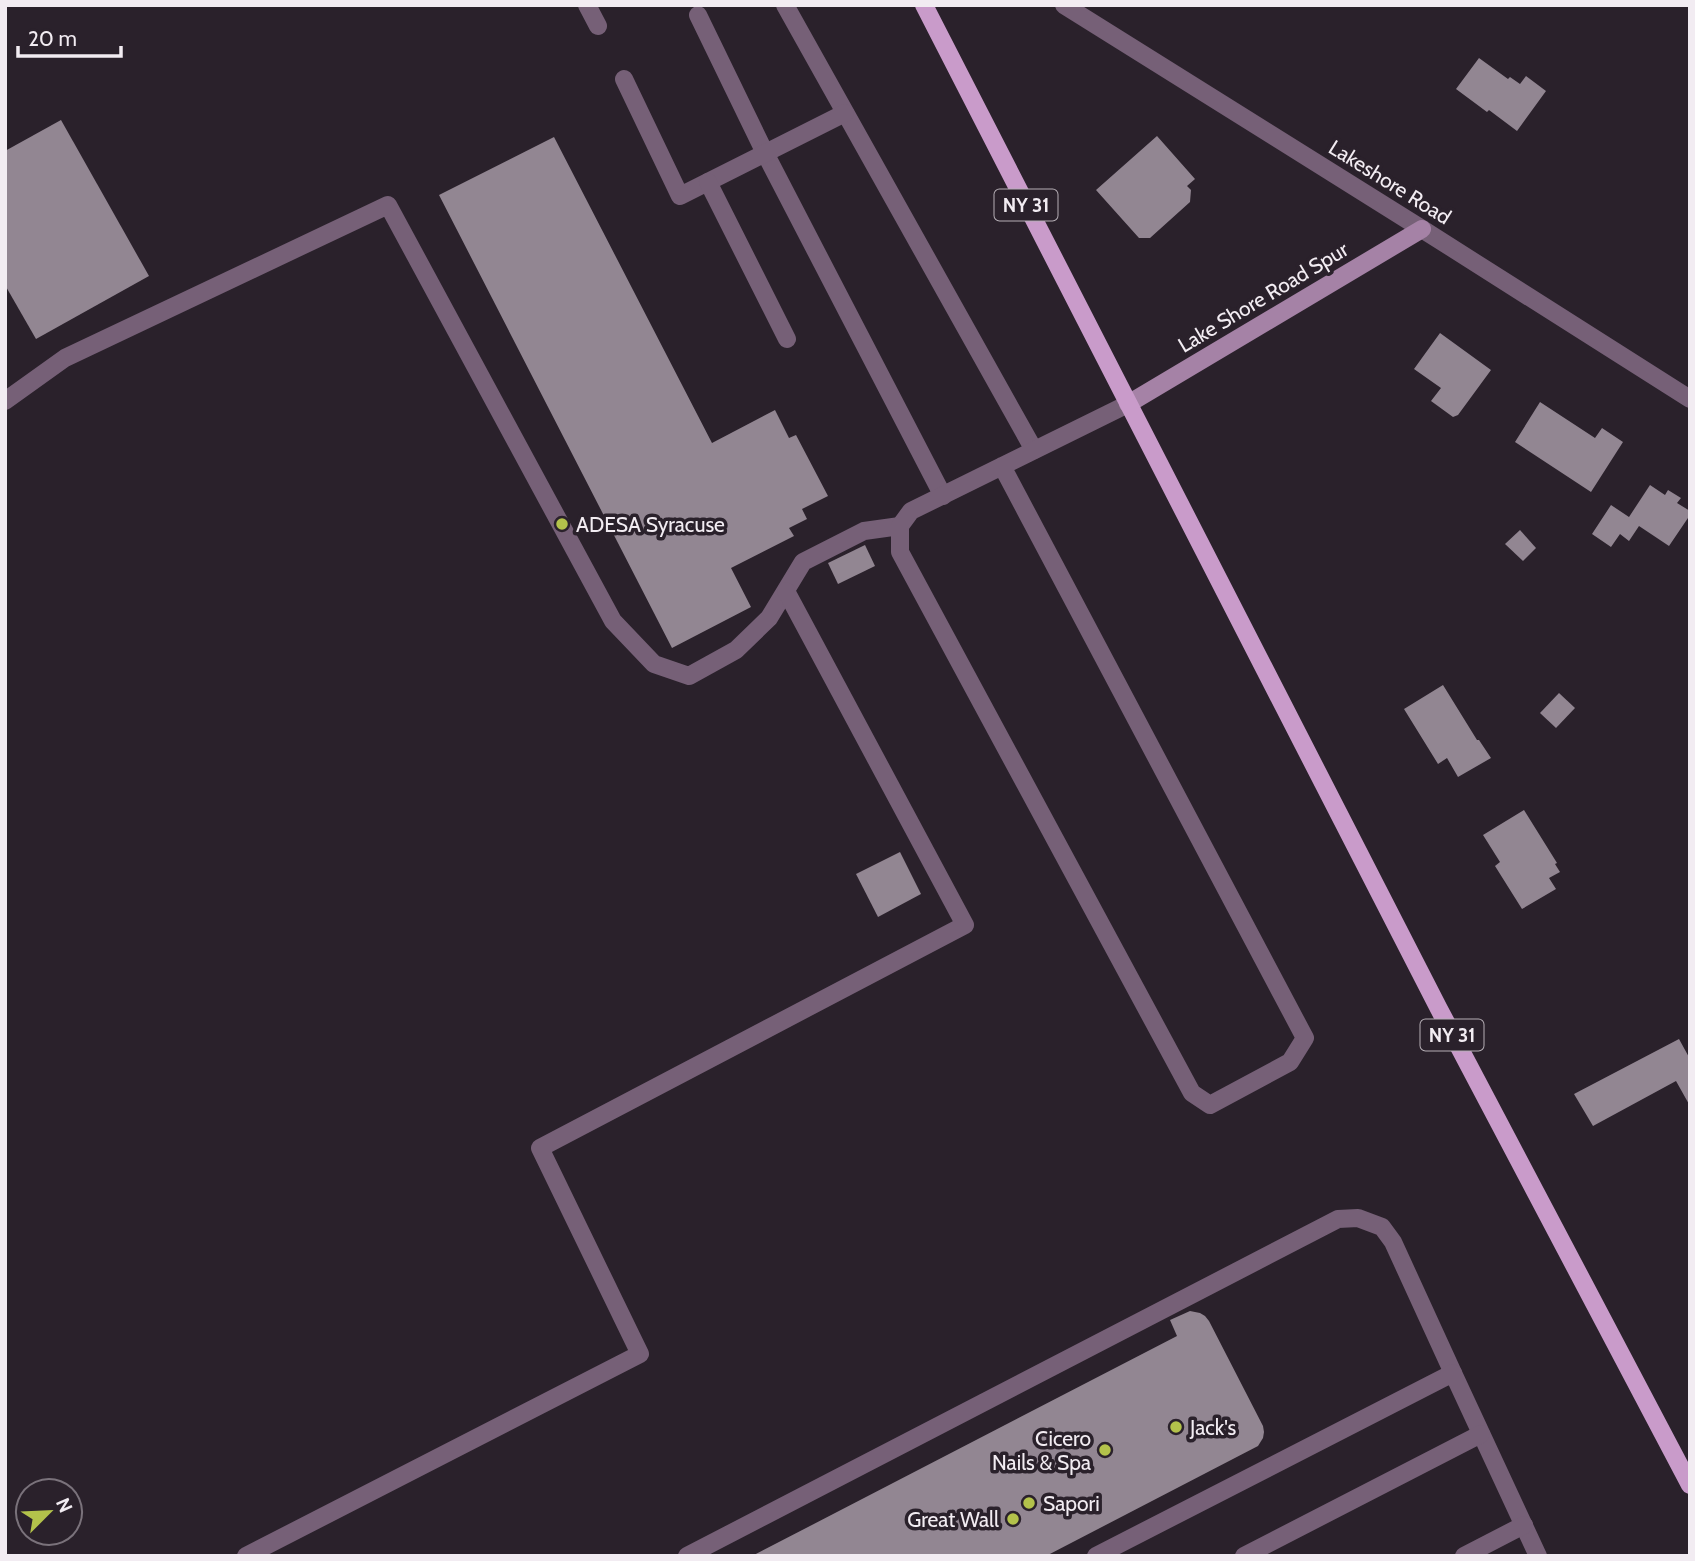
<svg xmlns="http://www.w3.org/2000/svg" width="1695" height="1561" viewBox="0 0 1695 1561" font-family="Cabin,sans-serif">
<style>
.building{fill:#928692}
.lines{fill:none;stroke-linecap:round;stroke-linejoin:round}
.service{stroke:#766077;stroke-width:18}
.tertiary{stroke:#766077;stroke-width:18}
.secondary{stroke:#a582a6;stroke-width:18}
.primary{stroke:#c99bca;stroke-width:18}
.poi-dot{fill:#b3c24b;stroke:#2a212b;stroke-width:2.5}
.labels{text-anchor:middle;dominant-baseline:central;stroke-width:7;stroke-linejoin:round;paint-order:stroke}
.shield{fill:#2a212b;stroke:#b6afb6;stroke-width:2}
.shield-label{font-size:19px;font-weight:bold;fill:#f2ecf2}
.street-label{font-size:21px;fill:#f2ecf2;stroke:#2a212b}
.poi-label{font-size:21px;fill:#f2ecf2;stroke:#2a212b;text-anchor:start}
</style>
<rect width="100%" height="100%" fill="#2a212b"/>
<g class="building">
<path d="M1479,58L1508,79L1510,77L1520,84L1526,76L1546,91L1517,131L1489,110L1487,112L1456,89Z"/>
<path d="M61,120L149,276L36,339L5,285V151Z"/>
<path d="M1157,136L1195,179L1187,186L1191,190L1190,202L1150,238H1139L1096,190Z"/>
<path d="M554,137L712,443L775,410L789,438L796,435L828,496L802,509L807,519L789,528L794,536L731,568L751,607L672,648L439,195Z"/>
<path d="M1440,333L1491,370L1458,415L1453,417L1431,401L1441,388L1414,369Z"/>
<path d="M1540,402L1595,438L1602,428L1623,442L1591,492L1515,442Z"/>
<path d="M1650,485L1665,495L1668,490L1681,498L1677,503L1690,511V515L1669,546L1639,526L1629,541L1620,534L1611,547L1592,534L1611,505L1629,517Z"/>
<path d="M1520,530L1536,548L1523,561L1505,544Z"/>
<path d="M865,545L875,566L838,584L828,563Z"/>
<path d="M1443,685L1477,740H1479L1491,758L1458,777L1447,758L1438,764L1404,709Z"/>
<path d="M1559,693L1575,708L1556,728L1540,713Z"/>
<path d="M1524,810L1557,863L1555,864L1560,872L1549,878L1556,889L1522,909L1495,866L1500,862L1483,835Z"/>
<path d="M900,852L921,894L878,917L856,874Z"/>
<path d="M1679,1039L1690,1059V1106L1676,1081L1593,1126L1574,1094Z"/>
<path d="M1190,1311L1200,1313L1205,1316L1209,1321L1263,1426L1264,1432L1263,1438L1258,1446L1046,1556H752L1177,1336L1170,1320Z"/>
</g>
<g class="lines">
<g class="service">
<path d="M587,5L598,26"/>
<path d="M785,5L1034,450"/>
<path d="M698,15L765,153L943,496"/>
<path d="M624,79L680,196L845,113"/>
<path d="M708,182L787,339"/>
<path d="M5,401L65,358L388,205L613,621L654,664L689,676L736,650L769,618L803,562L864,531L900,526"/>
<path d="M1002,466L1305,1038L1290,1062L1210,1105L1192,1093L900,552V526L911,511L1128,404"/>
<path d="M246,1556L640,1354L540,1148L965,925L786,591"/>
<path d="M687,1556L1338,1219L1358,1218L1382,1227L1393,1242L1453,1373"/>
<path d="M1096,1556L1453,1373L1538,1556"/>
<path d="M1244,1556L1481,1434"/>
<path d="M1464,1556L1524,1525"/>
</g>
<path class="tertiary" d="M1064,5L1422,229L1690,399"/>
<path class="secondary" d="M1128,404L1422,229"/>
<path class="primary" d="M924,5L1439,1009L1690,1485"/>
</g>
<g class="poi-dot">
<circle cx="562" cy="524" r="7"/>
<circle cx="1176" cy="1427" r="7"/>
<circle cx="1105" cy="1450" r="7"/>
<circle cx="1029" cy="1503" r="7"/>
<circle cx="1013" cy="1519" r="7"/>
</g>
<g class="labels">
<g class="shield">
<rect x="994.5" y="189.5" width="63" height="31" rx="5"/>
<rect x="1420.5" y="1019.5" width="63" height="31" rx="5"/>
</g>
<g class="shield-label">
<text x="1026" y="205">NY 31</text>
<text x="1452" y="1035">NY 31</text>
</g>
<g class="street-label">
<text transform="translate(1390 182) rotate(32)">Lakeshore Road</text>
<text transform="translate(1263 297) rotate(-31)">Lake Shore Road Spur</text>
</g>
<g class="poi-label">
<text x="576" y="524">ADESA Syracuse</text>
<text x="1190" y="1427">Jack's</text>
<text x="1091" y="1438" text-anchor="end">Cicero<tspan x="1091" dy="24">Nails &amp; Spa</tspan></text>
<text x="1043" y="1503">Sapori</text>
<text x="999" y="1519" text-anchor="end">Great Wall</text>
</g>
</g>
<rect width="1695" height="1561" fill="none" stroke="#f2ecf2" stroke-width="14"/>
<g transform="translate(49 1512) rotate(66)"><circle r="33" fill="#2a212b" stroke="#7a727b" stroke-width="2"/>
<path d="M0-5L12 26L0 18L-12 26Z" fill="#b3c24b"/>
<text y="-10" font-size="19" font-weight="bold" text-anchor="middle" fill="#f2ecf2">N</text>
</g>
<path d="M18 46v10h103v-10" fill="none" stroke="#f2ecf2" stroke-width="3.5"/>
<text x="28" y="46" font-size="21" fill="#f2ecf2" stroke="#2a212b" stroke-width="5" paint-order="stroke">20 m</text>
</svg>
